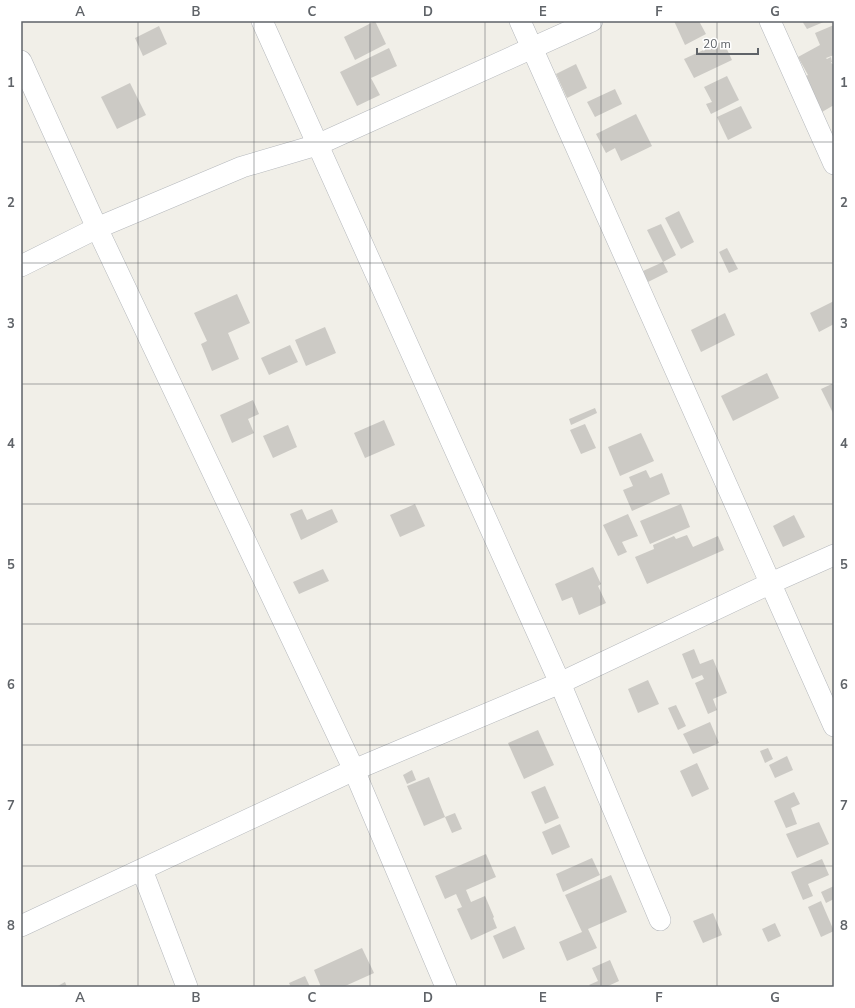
<svg xmlns="http://www.w3.org/2000/svg" width="855" height="1008" viewBox="0 0 855 1008" font-family="'Nunito Sans',sans-serif">
<style>
.building{fill:#cccac5}
.lines{fill:none;stroke-linecap:round;stroke-linejoin:round}
.minor-casing{stroke:#b5b8bc;stroke-width:22}
.minor{stroke:#fff;stroke-width:21}
.grid{fill:none;stroke:#5f6368;stroke-width:1;stroke-opacity:0.55}
.neatline{fill:none;stroke:#5f6368;stroke-width:1.5}
.grid-label{font-size:13px;text-anchor:middle;font-weight:bold;fill:#5f6368}
</style>
<rect width="100%" height="100%" fill="#f1efe8"/>
<g class="building">
<path d="M375,21L386,44L355,60L344,37Z"/>
<path d="M674,21H699L706,34L685,45Z"/>
<path d="M802,21H826L807,29Z"/>
<path d="M834,25V55L826,58L827,59L831,57L832,62H831L832,64H834V105L822,112L800,79L808,75L798,57L820,45L815,33Z"/>
<path d="M159,26L167,44L143,56L135,38Z"/>
<path d="M723,41L732,60L694,78L684,59Z"/>
<path d="M389,48L397,66L371,78L380,95L357,106L340,72Z"/>
<path d="M576,64L587,88L567,98L556,74Z"/>
<path d="M727,76L739,100L711,114L706,104L712,102L704,87Z"/>
<path d="M130,83L146,115L117,129L101,97Z"/>
<path d="M615,89L622,104L595,117L587,102Z"/>
<path d="M741,106L752,128L728,140L717,117Z"/>
<path d="M636,114L652,146L621,161L615,148L606,153L596,134Z"/>
<path d="M679,211L694,242L681,249L665,218Z"/>
<path d="M661,224L676,255L663,262L668,272L648,282L643,271L663,262L647,230Z"/>
<path d="M727,248L738,269L729,273L719,252Z"/>
<path d="M237,294L250,323L228,333L239,359L212,371L201,344L207,341L194,313Z"/>
<path d="M834,301V324L819,332L810,313Z"/>
<path d="M725,313L735,335L701,352L691,330Z"/>
<path d="M325,327L336,353L306,366L295,340Z"/>
<path d="M290,345L298,362L269,375L261,358Z"/>
<path d="M767,373L779,398L733,421L721,396Z"/>
<path d="M834,383V415L821,389Z"/>
<path d="M253,400L259,414L248,419L254,433L232,443L220,415Z"/>
<path d="M595,408L597,413L571,425L569,419Z"/>
<path d="M384,420L395,445L365,458L354,433Z"/>
<path d="M585,424L596,448L581,454L570,430Z"/>
<path d="M288,425L297,447L273,458L263,436Z"/>
<path d="M641,433L654,461L620,476L608,447Z"/>
<path d="M646,470L650,478L662,473L670,494L632,511L623,490L633,486L629,477Z"/>
<path d="M415,504L425,526L400,537L390,515Z"/>
<path d="M681,504L690,527L650,544L640,521Z"/>
<path d="M302,509L307,520L332,509L338,522L301,540L290,514Z"/>
<path d="M628,514L638,536L622,542L627,552L618,556L603,525Z"/>
<path d="M794,515L805,537L783,547L773,526Z"/>
<path d="M687,535L693,547L718,536L724,550L647,584L635,557L654,549L653,545L674,536L676,539Z"/>
<path d="M593,567L601,584L598,586L606,603L579,615L572,597L562,601L555,584Z"/>
<path d="M323,569L329,581L299,594L293,582Z"/>
<path d="M694,649L700,664L713,659L727,693L713,699L717,710L708,714L695,683L704,679L702,675L692,679L682,654Z"/>
<path d="M648,680L659,704L638,713L628,689Z"/>
<path d="M676,705L686,726L678,730L668,708Z"/>
<path d="M710,722L719,743L693,754L683,734Z"/>
<path d="M538,730L554,765L524,779L508,743Z"/>
<path d="M768,748L773,759L765,763L760,751Z"/>
<path d="M787,756L793,770L775,778L769,765Z"/>
<path d="M697,763L709,789L692,797L680,771Z"/>
<path d="M412,770L416,780L407,784L403,775Z"/>
<path d="M429,777L445,817L424,826L407,786Z"/>
<path d="M545,786L559,818L545,824L531,792Z"/>
<path d="M794,792L800,804L791,808L797,824L786,828L774,801Z"/>
<path d="M455,813L462,829L452,833L445,817Z"/>
<path d="M819,822L829,844L797,858L786,834Z"/>
<path d="M560,824L570,847L552,855L542,832Z"/>
<path d="M486,854L496,877L466,890L471,902L485,896L494,917L493,918L497,928L471,940L457,909L462,907L456,894L445,899L435,876Z"/>
<path d="M592,858L600,875L563,892L556,874Z"/>
<path d="M822,859L829,875L808,884L813,896L803,900L791,872Z"/>
<path d="M611,875L627,912L588,929L597,948L567,961L559,942L582,932L565,895Z"/>
<path d="M834,886V899L826,903L821,892Z"/>
<path d="M821,901L834,931L821,937L808,907Z"/>
<path d="M713,913L722,935L703,943L693,921Z"/>
<path d="M775,923L781,936L768,942L762,929Z"/>
<path d="M515,926L525,949L503,959L493,936Z"/>
<path d="M362,948L374,973L343,987H321L314,970Z"/>
<path d="M610,960L619,981L606,987H591L589,985L598,981L592,968Z"/>
<path d="M305,976L310,987H291L289,983Z"/>
<path d="M65,982L67,987H56Z"/>
</g>
<g class="lines">
<defs>
<g id="minor">
<path d="M262,21L560,683L660,920"/>
<path d="M520,21L834,726"/>
<path d="M770,21L834,164"/>
<path d="M21,61L97,228L354,770L446,987"/>
<path d="M21,266L97,228L242,167L317,145L592,21"/>
<path d="M142,870L187,987"/>
<path d="M21,926L354,770L560,683L771,583L834,555"/>
</g>
</defs>
<use href="#minor" class="minor-casing"/>
<use href="#minor" class="minor"/>
</g>
<path class="grid" d="M138,21V987M254,21V987M370,21V987M485,21V987M601,21V987M717,21V987M21,142H834M21,263H834M21,384H834M21,504H834M21,624H834M21,745H834M21,866H834"/>
<rect width="855" height="1008" fill="none" stroke="#ffffff" stroke-width="44"/>
<path d="M697 48v6h61v-6" fill="none" stroke="#5f6368" stroke-width="2"/>
<text x="703" y="48" font-size="12" fill="#5f6368" stroke="#ffffff" stroke-width="3" paint-order="stroke">20 m</text>
<rect x="22" y="22" width="811" height="964" class="neatline"/>
<g class="grid-label">
<text x="80" y="16">A</text>
<text x="196" y="16">B</text>
<text x="312" y="16">C</text>
<text x="428" y="16">D</text>
<text x="543" y="16">E</text>
<text x="659" y="16">F</text>
<text x="775" y="16">G</text>
<text x="11" y="87">1</text>
<text x="844" y="87">1</text>
<text x="11" y="207">2</text>
<text x="844" y="207">2</text>
<text x="11" y="328">3</text>
<text x="844" y="328">3</text>
<text x="11" y="448">4</text>
<text x="844" y="448">4</text>
<text x="11" y="569">5</text>
<text x="844" y="569">5</text>
<text x="11" y="689">6</text>
<text x="844" y="689">6</text>
<text x="11" y="810">7</text>
<text x="844" y="810">7</text>
<text x="11" y="930">8</text>
<text x="844" y="930">8</text>
<text x="80" y="1002">A</text>
<text x="196" y="1002">B</text>
<text x="312" y="1002">C</text>
<text x="428" y="1002">D</text>
<text x="543" y="1002">E</text>
<text x="659" y="1002">F</text>
<text x="775" y="1002">G</text>
</g>
</svg>
